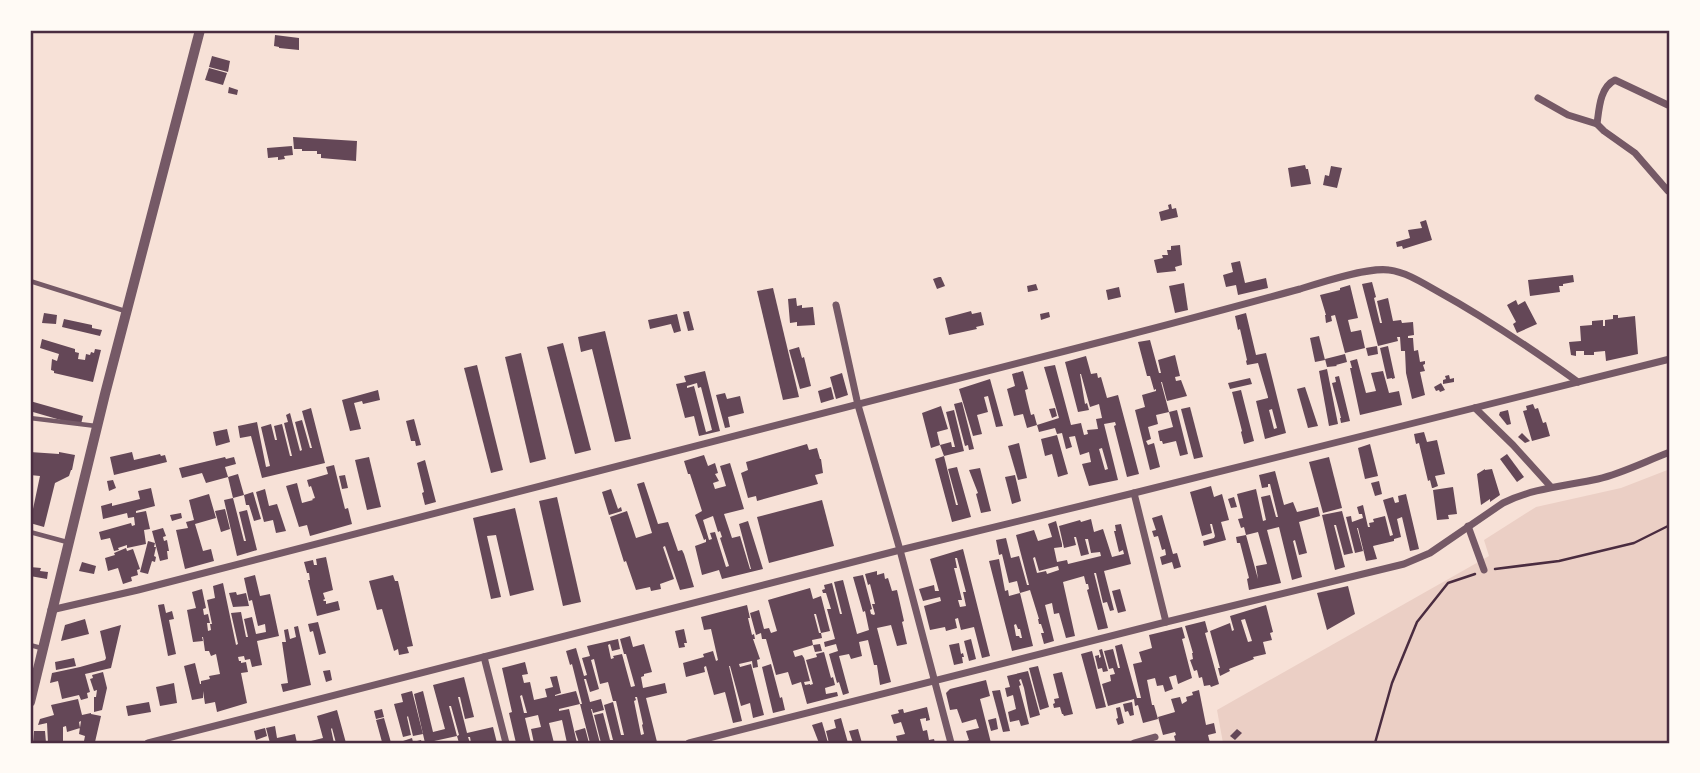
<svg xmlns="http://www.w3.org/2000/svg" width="1700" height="773" viewBox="0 0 1700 773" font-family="'Varela Round',sans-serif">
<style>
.green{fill:#ebcfc5}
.building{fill:#644757;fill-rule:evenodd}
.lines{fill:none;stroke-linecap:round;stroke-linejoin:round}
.path{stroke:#4a2c40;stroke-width:2.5}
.service{stroke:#755966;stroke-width:4.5}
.minor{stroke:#755966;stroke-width:7}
.tertiary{stroke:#755966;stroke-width:10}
.neatline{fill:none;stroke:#4a2c40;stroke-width:2.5}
</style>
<rect width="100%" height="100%" fill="#f7e1d7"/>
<path class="green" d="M1670,469V743H1223L1217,710L1489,556L1484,540L1536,507L1621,488Z"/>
<g class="building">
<path d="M275,35L299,38V50L279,48V47L274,46Z"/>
<path d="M212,56L230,61L228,72L209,67Z"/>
<path d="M209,68L227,73L223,85L205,80Z"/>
<path d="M229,87L238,90L237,95L228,93Z"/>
<path d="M293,137L357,141L356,161L321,158V154H317V151H302V149H294Z"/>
<path d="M292,146L293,155L284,156L285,159L278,160V157L268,158L267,148Z"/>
<path d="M1305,165L1306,169H1308L1311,184L1291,187L1288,168Z"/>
<path d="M1331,166L1342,168L1337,188L1323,185L1325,175L1329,176Z"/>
<path d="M1171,204L1172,209L1176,208L1178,217L1161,221L1159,212L1169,209L1168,205Z"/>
<path d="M1426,220L1432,240L1403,249L1402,246L1397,247L1396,242L1410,238L1408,230L1422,228L1420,222Z"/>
<path d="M1180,245L1182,265L1175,267L1176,271L1157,273L1154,260L1163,258L1162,255H1168L1167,250H1171V246Z"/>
<path d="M1240,261L1245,283L1266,278L1268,288L1238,295L1236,285L1226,287L1223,275L1233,272L1231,263Z"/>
<path d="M1573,275L1574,282L1563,284V286H1559L1560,292L1530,296L1528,280Z"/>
<path d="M939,277H941L945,286L937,289L933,279Z"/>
<path d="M1372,282L1376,297L1374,298L1380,323H1382L1377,301L1388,298L1393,321L1401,320L1402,323L1413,322L1414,335L1408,336V338H1413L1414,351L1418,350L1420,362L1425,361V364L1423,365L1425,371L1420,372L1425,395L1412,399L1406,373L1405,351H1401L1400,337H1397L1398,341L1378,346L1362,284Z"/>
<path d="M1184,283L1188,310L1175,313L1169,286Z"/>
<path d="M1036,284L1038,290L1028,292L1027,286Z"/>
<path d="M1350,285L1358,318L1348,320L1351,332L1361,330L1365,348L1345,353L1335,315L1331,316L1332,321L1326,323L1325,315H1326L1320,295L1340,290V288Z"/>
<path d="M1119,287L1121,297L1108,300L1106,290Z"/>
<path d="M773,288L799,397L783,400L757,291Z"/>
<path d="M796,298L797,306L802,305V308L813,307L815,325L797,326V322L790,323L788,299Z"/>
<path d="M1516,300L1518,305L1525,301L1537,324L1517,333L1513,324L1516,322L1507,305Z"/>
<path d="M689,311L694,330L688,331L683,312Z"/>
<path d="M971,311L972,314L981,312L984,325L976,327L977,329L949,335L945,318Z"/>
<path d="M1049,312L1050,317L1041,320L1040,314Z"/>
<path d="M44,313L57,315L56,324L42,323Z"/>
<path d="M1246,313L1256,355L1266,353L1286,433L1265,439L1256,401L1268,398V397L1258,363L1247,365L1246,361L1247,360L1240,329L1238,330L1235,316ZM1272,409L1277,428L1274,429L1269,410Z"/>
<path d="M677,314L681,331L674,333L671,324L650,329L648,320Z"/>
<path d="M1613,315H1618V318L1635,316L1638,354L1606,361L1605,351L1594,352V355H1584V351H1576V356L1571,355L1569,342L1581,341L1580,326L1592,325V321L1603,320V326H1605V320L1613,319Z"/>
<path d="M64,319L92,325V328L102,330L100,336L62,327Z"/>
<path d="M605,331L631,439L615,442L592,349L581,352L578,337Z"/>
<path d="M1319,336L1325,360L1315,362L1310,338Z"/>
<path d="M42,339L75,349V352L79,353L78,359L85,360L86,354L90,355L91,352L94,353L95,349L101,350L93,382L54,373V371L51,370L52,359L57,361L59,354L40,348Z"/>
<path d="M1150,340L1159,373H1161L1158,360L1175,355L1180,376L1175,377L1176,381L1181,380L1187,396L1167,401L1162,382H1161L1169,412L1156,415L1158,424L1148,427L1151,439L1146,441L1148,445L1154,443L1160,467L1150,470L1135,410L1145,407L1142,395L1156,391V389L1154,390L1150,376H1147L1138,342Z"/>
<path d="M563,343L591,450L575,454L547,347Z"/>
<path d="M1377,346L1378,354L1368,356L1366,348Z"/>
<path d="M1388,346L1395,378L1392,379V378L1387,379L1380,348Z"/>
<path d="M799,347L802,358L804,357L811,386L800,389L789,350Z"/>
<path d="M521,353L546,459L530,463L505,357Z"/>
<path d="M1345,354L1347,362L1336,365L1337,366L1327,367L1325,359Z"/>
<path d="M1086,356L1091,374L1097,373L1098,378L1101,377L1107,398L1118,395L1139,474L1127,477L1114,426L1116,425L1115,422L1104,424L1118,480L1089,486L1082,464L1091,462L1089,452L1080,455L1075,436L1069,437L1072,447L1066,449L1062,433L1057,434L1055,428L1039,432L1037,425L1059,418L1044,367L1055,365L1071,425L1081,423L1084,435L1088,434L1087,430L1098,429L1096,419L1102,418L1099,404L1090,407L1081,374H1080L1085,404L1087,403L1089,410L1078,412L1065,362ZM1102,448L1108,469L1105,470L1099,449Z"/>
<path d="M1357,359L1366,393L1376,391L1371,373L1383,371L1389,393L1399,391L1402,405L1360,415L1350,368H1352L1350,361Z"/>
<path d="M477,365L503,470L491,473L464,368Z"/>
<path d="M1327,369L1338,424L1329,426L1319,371Z"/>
<path d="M705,371L720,431L699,436L694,416L685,418L676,384L686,382L684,376ZM697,383L698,388L701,387L712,430L706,432L694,386L687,388V386Z"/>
<path d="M1023,371L1028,389L1025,390L1027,399L1031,415L1034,414L1037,425L1027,428L1023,414L1014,416L1007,389L1015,386L1012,374Z"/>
<path d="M842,373L848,395L836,399L830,377Z"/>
<path d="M1449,375L1450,379L1454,378V382L1443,384V380L1446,379L1445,376Z"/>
<path d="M1339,376L1350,421L1341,423L1340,418H1341L1332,383L1336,382L1335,377Z"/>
<path d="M1250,378L1252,384L1230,389L1228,383Z"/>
<path d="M990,379L1003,426L996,427L988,396L984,397L988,412L977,415L982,434L973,436L959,389Z"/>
<path d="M1441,383L1445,390L1440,392L1439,390L1436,391L1434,387Z"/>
<path d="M831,387L834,399L821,403L818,391Z"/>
<path d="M1305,387L1318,426L1308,428L1297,389Z"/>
<path d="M378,390L380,400L363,404L362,401L354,403L361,429L350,431L342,400Z"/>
<path d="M1241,390L1254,441L1244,444L1241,432L1242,431L1232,392Z"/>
<path d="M725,393L727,399L740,396L744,413L728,417L730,427L725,428L716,395Z"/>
<path d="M30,401L83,416L81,424L71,423L33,412L30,421Z"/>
<path d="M962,402L974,449L969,450L968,445L965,446L954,404Z"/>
<path d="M1533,404L1535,409L1538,408L1543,423L1546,422L1550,436L1532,441L1523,411L1527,410L1526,406Z"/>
<path d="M941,406L948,429L937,432L940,445L951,442L952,447H955L946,412L954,410L964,451L944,456L956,505H958L948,469L957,467L971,517L952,522L935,459L944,456L940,445L931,448L922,413Z"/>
<path d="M1190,407L1203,457L1194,459L1181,409Z"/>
<path d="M311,408L325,463L262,478L251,436L240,438L238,426L257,422L266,467L270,466L261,427L271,424L275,440H277L274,426L282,424L290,456H292L284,423L288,422L286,415L290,413L300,451L302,450L295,422L302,420L310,448H312L302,411Z"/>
<path d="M1055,408L1057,416L1052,418L1049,409Z"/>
<path d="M1177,410L1188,454L1180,456L1176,441L1163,444L1162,441H1160L1158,431L1173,427L1169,412Z"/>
<path d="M1508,410L1511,424L1507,425L1499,415L1500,412Z"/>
<path d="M414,419L421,445L416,446L415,441H411L406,421Z"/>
<path d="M227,429L230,442L216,446L213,432Z"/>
<path d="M1424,432L1427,442L1437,440L1445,474L1435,476L1438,486L1433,488H1432L1430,480L1428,481L1419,443L1416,444L1414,434Z"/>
<path d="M1522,433L1530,441L1525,443L1518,437Z"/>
<path d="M1057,435L1068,474L1058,477L1052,454L1045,456L1041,439Z"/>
<path d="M1019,443L1027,478L1018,480L1008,446Z"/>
<path d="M807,444L809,450L817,448L820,459H821L823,473L815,475L818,484L757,501L756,496L748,498L741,473L748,470L746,462Z"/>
<path d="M1370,444L1378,476L1365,479L1358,448Z"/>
<path d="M30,452L59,454V452L75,455L72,470H71L69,476L55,483L44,527L30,523L40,476L30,475Z"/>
<path d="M132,452L134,460L160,454L161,456L165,455L167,462L114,475L110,457Z"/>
<path d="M1507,454L1524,477L1517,482L1500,459Z"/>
<path d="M704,455L708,466L715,463L718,473L715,474L719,481L713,483L715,489L726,486L720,466L730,463L744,509L724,514L732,538L740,536L750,569H751L739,524L748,521L763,569L722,579L719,570L702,575L695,546L706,542V539L704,540L695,515L702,511L690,474H688L684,461ZM713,516L718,532L720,531L722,537L720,538L729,566L726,567L715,532L710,533L712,539L709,540L703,520Z"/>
<path d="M225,457L226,459L234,457L236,464L225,467L228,477L206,483L202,473L182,478L179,468Z"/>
<path d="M369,457L381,507L367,510L355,460Z"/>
<path d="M1329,457L1342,508L1323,513L1309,462Z"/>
<path d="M425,460L436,502L425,505L422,493L424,492L417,463Z"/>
<path d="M334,465L345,509L348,508L352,524L310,536L307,525L299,527L286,486L297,483L302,503L313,500L312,499L315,498L311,486L309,487L307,480L328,474L326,467Z"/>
<path d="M980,468L991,511L981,513L976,494L978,493L969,470Z"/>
<path d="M1485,469V470L1492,469L1500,495L1490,502V499L1481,505L1477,474Z"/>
<path d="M1275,471L1284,505L1293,502L1297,512L1318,507L1320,516L1299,522L1307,553L1299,555L1295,540L1293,541L1302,577L1292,580L1279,527L1267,530L1281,583L1249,590L1247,579L1249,578L1240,543H1237L1236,537L1246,535L1258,579L1256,566L1267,564L1258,532L1246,535L1244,527L1241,528L1238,519L1243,518L1237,494L1256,489L1263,521L1266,520L1261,497L1270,495L1276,517H1278L1270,484H1268V487L1262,488L1259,475Z"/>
<path d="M238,474L244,495L253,492L261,519L254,521L249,505H246L244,495L233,498L244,541H246L239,512L247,510L257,550L237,556L224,500L233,498L228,477Z"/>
<path d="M345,475L348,488L342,489L339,476Z"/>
<path d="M1015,475L1021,501L1012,504L1005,477Z"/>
<path d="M113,480L116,488L109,491L107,481Z"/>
<path d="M1379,481L1382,494L1375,496L1371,483Z"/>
<path d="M644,482L658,524L668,522L678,551L682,550L684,554L694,587L680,590L665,546L663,547L674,579L660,584L661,589L651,591L650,587L636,590L626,561L624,562L610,517L627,511L636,538L652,533L637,484Z"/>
<path d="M1211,486L1214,497L1222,494L1229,520L1221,522L1226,540L1204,546L1203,541L1214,538L1215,536L1212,524H1210L1212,533L1202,536L1190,492Z"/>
<path d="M1453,487L1457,514L1448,515L1449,519L1437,520L1433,490Z"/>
<path d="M151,488L155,506L136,511V513L146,511L150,529L144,530L146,544L127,548V545L118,548L119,550L114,551L110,538L101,540L99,532L131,523L132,526L135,525L134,517L128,518L127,513L103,519L101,506L112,503V506L140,499L138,491Z"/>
<path d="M265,489L269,506L277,504L286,531L276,533L273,520L264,522L256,492Z"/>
<path d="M611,489L618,509L621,507L622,511L609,515L602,492Z"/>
<path d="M209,494L216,518L195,524L203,551L211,549L214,561L185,569L176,530L188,528L186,522L194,520L189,500Z"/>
<path d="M1406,494L1419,549L1410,551L1402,517L1397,519L1401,537L1394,539V541L1373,546L1377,559L1366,561L1358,528H1357L1363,551L1355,553L1346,517L1351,516L1352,522L1363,518L1362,514H1359L1357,507L1363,505L1368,527H1370L1369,523L1374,522L1373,519L1385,516L1390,536L1393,535L1383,500L1393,497L1395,503L1399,502L1398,496Z"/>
<path d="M557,497L581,602L563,606L539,501Z"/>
<path d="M1234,497L1237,507L1231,508L1228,499Z"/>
<path d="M822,500L834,546L769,563L757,517Z"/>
<path d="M515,508L534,590L510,596L496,535L487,536L501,597L491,599L473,518Z"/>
<path d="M225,509L230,529L221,532L215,511Z"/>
<path d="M1342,511L1353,553L1344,555L1336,525H1334L1345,567L1335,570L1322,515Z"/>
<path d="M181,513L182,518L172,521L170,515Z"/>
<path d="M1162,515L1173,554L1177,553L1181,567L1174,569L1172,562L1162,565L1160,557L1166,555L1165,549L1162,550L1158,536L1154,537L1152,531L1156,530L1152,518Z"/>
<path d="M1091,519L1094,532L1103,529L1112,557L1124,554L1123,550L1119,552L1114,531H1116L1115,525L1121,524L1131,564L1104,571L1114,610L1110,611L1107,602L1103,603L1096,573H1094L1108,628L1098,630L1087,590L1089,589L1088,584H1086L1084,576L1063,582L1075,636L1066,638L1059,613L1054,614L1052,603L1045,605L1054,641L1044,644L1041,633H1044L1041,624H1039L1038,619H1039L1030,590L1020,593L1017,581L1009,583L1002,554L999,555L996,540L1006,538L1011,558L1019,556L1027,585H1029L1016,535L1034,530L1038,541L1052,537L1048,524L1056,521L1062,544V547L1054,548L1057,562L1067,560L1068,564L1101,556L1100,552L1091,553L1088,539H1085L1089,554L1081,556L1076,537H1074L1076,545L1064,548L1059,526L1080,520L1081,522ZM1035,557L1039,571L1058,566L1059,570L1047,574L1046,571L1037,573L1033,558Z"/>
<path d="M163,528L166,536L163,537L164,541L167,540L169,551H167L168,559L160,561L152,531Z"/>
<path d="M148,541L155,543L154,547H156L154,556L156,557L155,562L152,561L148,574L140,572Z"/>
<path d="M126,548L127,551L133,549L140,569L137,570L138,575L131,577L132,581L123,584L118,568L108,571L105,558L115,555L114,553Z"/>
<path d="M963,549L990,656L982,658L974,627L961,630L958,618L955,619L957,628L946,631L945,627L930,630L924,606L941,601L940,597L923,601L919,589L934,585L935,591H939L930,559ZM955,558H957L966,592H963L966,606L960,607L958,600H962L954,568H957Z"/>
<path d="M326,557L333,590L323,593L325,599L323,600L324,601H326V604L338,601L340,610L317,616L308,580H310L309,573H307L304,562L313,560L314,565H317L316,559Z"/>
<path d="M999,559L1005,591L1008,590L1009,596L1020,593L1033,646L1012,651L989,561ZM1016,624L1018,629H1020L1022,638H1020L1019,636H1016L1014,625Z"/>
<path d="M82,562L96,566L94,574L79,571Z"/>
<path d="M30,567L41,568L40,571L48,572L47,579L30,576Z"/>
<path d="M877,571V575L884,573L885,579L888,578L892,591L897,590L904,621L902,622L907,644L897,646L891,625L877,628L891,682L880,685L877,665H874L868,640L859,642L862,656L851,659L849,654L839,656L849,693L843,695L839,682L837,683L829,654L838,651L836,644L825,647L824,642L835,639L827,609H831L826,593H823L822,590L825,589L824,585L832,583L840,614H842L834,582L843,580L857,634L869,630L865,611L863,612L853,577L863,575L872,609L870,610L871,614L874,615L875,614L872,604H875L870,584L868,585L865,574Z"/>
<path d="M255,575L260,596L270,594L279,636L257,641L262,665L252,667L250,659L245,660L244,656L238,657L239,661H241V663L246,662L248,672L241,673L247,703L217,712L215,702L205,704L203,691V698L192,700L184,666L195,663L200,684H201V681L210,679L209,676L220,674L216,654L211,656L209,651H205L203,637H202L203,641L193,642L187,610L196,608L192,592L202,589L206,608L203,609L204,615L208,614L210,623H207L208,631L211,630L210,624H212L207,600L215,598L213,586L223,583L236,645L238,644L231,613L241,612L246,637H248L244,619L252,617L256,634L266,632L265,624L258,626L252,600L249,601L244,578Z"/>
<path d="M393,575L395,581H398L413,646L407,647L409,653L399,655L398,649L394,651L382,609L377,610L369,581Z"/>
<path d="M1348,586L1355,614L1327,630L1317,593Z"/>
<path d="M810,588L813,599L821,596L830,631L821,633L822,638L812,640L813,645L793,651L795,657L802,655L804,658L810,681L804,682L805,685L810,684V685L813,684L806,660L817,657L816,654L824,652L831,678L833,677L835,685L825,688L826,694L837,692L838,696L807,704L801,682L792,685L788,672L776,675L766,639H762L761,633L756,635L750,613L759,610L764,629L769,628L771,633L777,631L768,600ZM814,614H816L821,633H819Z"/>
<path d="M1120,589L1126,611L1118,613L1112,591Z"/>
<path d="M236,592L237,595L246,593L249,606L233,607L229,593Z"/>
<path d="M164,604L166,613L172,611L174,619L169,620L176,654L168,656L158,605Z"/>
<path d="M747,605L750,618H748L752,635L754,634L755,639H753L760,659L757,660L758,667L753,668L752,661L739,664L740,667L751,664L764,715L753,718L750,703L741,706L730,666H729L742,721L733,723L725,692L714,695L706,666L704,667L705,672L686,677L683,663L704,657L703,654L713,651L716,661L718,660L711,629L704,630L701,617Z"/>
<path d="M1266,605L1273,632L1270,633L1272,640L1263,642L1266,654L1253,657L1254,659L1229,669L1230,671L1220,676L1218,668H1220L1210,631L1230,623L1232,631L1234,630L1230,616ZM1245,619L1252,641L1248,642L1241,620Z"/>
<path d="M85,619L89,634L61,641L65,625Z"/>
<path d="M1205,621L1208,632L1205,633L1219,684L1211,687L1210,685L1204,686L1202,677L1199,678L1197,670L1194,671L1190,660L1193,659L1192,653H1193L1185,626Z"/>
<path d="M318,622L326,653L319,655L313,631L310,632L308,624Z"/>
<path d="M121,625L111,668L85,674L90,692L87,693L88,698L81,700L79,695L62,699L58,681L50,683L52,673L80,667L105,660L106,658L100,631Z"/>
<path d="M298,626L311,685L283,692L281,684L288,683L282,642H286L284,630L288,629L290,639L296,637L294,627Z"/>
<path d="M1182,627L1185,638L1182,639L1192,678L1178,684L1176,675L1169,677L1173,689L1165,692L1163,685L1157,686L1155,678L1147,680L1152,705H1154L1158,719L1143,723L1138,705L1135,706L1134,699L1108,706L1102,684L1111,681L1110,675L1115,674L1113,668L1109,669L1104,651L1113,649L1118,668H1120L1115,646L1122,644L1137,698H1141L1133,664L1142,662L1139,652L1152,648L1149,635Z"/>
<path d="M684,629L687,643H684L685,647L679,648L675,631Z"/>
<path d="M630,636L633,647L644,644L652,672L644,674V676L641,677L643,688L665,683L667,693L646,698L657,742L601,743L594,715L603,713L610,740H613L604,705L613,702L621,735H624L616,701H613L608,682L600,684L594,659L591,660L599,689L590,692L586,679H584L590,702L601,699L604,710L593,713L592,709H591L600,743H590L580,704L559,709V711L569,709L577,743H567L562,720L549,723L554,743H534L531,729L541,727L538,715L525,718L531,743H516L509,713L512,712L502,668L525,662L528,674L522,675L524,683L530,682L534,700L547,697L545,689L553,687L550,677L557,676L561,693L555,695V696L576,691L580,704H582L572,664L570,665L566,651L576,648L584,676L587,675L582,658L590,656L587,646L618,639L620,649L612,651L610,644L608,645L611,659L614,658L613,656L622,654L631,687L635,686L626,654H624L620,639ZM522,695L527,713H524L520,696ZM635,697H637L643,724L642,725L644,734L641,735L634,701L636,700Z"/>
<path d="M971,639L976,659L969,661L964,641Z"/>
<path d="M959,643L961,654L963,653L964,657H962L963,663L954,665L949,645Z"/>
<path d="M820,644L822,651L815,652L813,645Z"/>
<path d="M1102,649L1108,671L1103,672L1102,668L1098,669L1095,656L1099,655V658L1101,657L1099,650Z"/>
<path d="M1092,651L1106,707L1096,709L1081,654Z"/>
<path d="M74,658L76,666L56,670L55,662Z"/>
<path d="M771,664L780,698L782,697L785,710L773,713L762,667Z"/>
<path d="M1038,666L1049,707L1040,710L1029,668Z"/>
<path d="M330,670L332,680L326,682L323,671Z"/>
<path d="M1028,671L1040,715L1030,718L1024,688L1021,679L1019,680L1021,685L1019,686L1029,724L1021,726L1019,720L1010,722L1008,712L1016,709L1013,695L1007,697L1005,688L1010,687L1007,676Z"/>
<path d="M103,672L107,688L102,710L94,712V697H96L97,690L94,691L90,679L93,678L92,675Z"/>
<path d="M1062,672L1073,714L1064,716L1063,714H1062L1060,707L1054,708L1053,704L1055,703L1054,699L1059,698L1053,674Z"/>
<path d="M464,677L474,717L465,719L460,697H458L467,733L493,727L497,743H471L470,737H468L470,743H459L457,736L459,735L451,706H449L457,736L425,743L414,694L423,691L433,732L445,729L433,685Z"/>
<path d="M986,680L990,696L980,699L991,743H962L969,740L966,731L979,728L976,719L962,723L957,709L950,710L946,693L950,689Z"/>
<path d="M174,683L177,703L160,706L156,687Z"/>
<path d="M1000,690L1010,731L1003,732L992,691Z"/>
<path d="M1199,690L1206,725L1214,723L1216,733L1208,735L1210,743H1186L1185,742L1176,743L1174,736L1176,735L1175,732L1163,735L1158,717L1175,712L1171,699L1180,697L1182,704L1187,701L1186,697L1193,695L1192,692Z"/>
<path d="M412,691L423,734L413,736L408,716L407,717L411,735L403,737L394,704L403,702L401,694Z"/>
<path d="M78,699L82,715L91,713V714L101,716L95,742L84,741L85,736L79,734L81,721L79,722L80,728L67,732L66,726L63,727V743H48L47,723L38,725L40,719L54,715L51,705Z"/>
<path d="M149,702L151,712L128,716L126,706Z"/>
<path d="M1132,702L1134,715L1130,716L1128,711L1125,712L1123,704Z"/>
<path d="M927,707L930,720L926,721V718L920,719L923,731L927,730L929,740L934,739L935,743H898L896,736L905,734L901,722L894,724L891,715L899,713L898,710L903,709L904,713Z"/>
<path d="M1120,707L1124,723L1118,725L1116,719L1118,718L1116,708Z"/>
<path d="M382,709L384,717L376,719L374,711Z"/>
<path d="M337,710L346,743H336L332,728L331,729L334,743H312L311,741L323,738L317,716Z"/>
<path d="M384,718L390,739L391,743H386L385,741L382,742L376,720Z"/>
<path d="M841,718L848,743H829L826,731L836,728L834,720Z"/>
<path d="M996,718L998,729L991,731L988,720Z"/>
<path d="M822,722L825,732L828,743H819L812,725Z"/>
<path d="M275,726L277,738L295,734L297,743H270L266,728Z"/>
<path d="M265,728L267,736L256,740L254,731Z"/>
<path d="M585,728L589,743H579L575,731Z"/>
<path d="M858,729L862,743H853L849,731Z"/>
<path d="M1237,729L1242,733L1235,740L1230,736Z"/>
<path d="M34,731H45L46,743H33Z"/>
<path d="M412,738L413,742L421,740L422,743H397Z"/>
</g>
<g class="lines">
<g class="path">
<path d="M1495,569L1559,561L1634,543L1670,525"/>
<path d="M1375,743L1392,683L1417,622L1448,583L1475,574"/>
</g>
<g class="service">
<path d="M30,281L125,311"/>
<path d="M30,418L96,426"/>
<path d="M30,532L67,542"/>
<path d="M30,645L41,648"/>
</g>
<g class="minor">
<path d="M1538,98L1568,115L1597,124"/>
<path d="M1668,191L1635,153L1604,131L1597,124C1599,109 1600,87 1615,80L1670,106"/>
<path d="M836,305L858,405L900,550L951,743"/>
<path d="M1475,408L1513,445L1551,487"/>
<path d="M1134,493L1166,622"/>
<path d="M1468,526L1484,570"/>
<path d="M51,610L138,590C467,505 795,420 1124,336C1183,321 1241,305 1300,289C1322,282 1368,267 1389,270C1406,272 1423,283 1437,291C1486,318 1532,349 1578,382"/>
<path d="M484,657L506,743"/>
<path d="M148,743L900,550L1134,493L1670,359"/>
<path d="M689,743L1166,622L1404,564L1430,553L1503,503C1533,488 1566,486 1598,479C1623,473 1646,461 1670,452"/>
<path d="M1134,743L1155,737"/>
</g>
<path class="tertiary" d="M30,702L105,394L200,30"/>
</g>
<rect width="1700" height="773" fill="none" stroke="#fffaf5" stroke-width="63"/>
<rect x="32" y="32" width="1636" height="710" class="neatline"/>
</svg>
